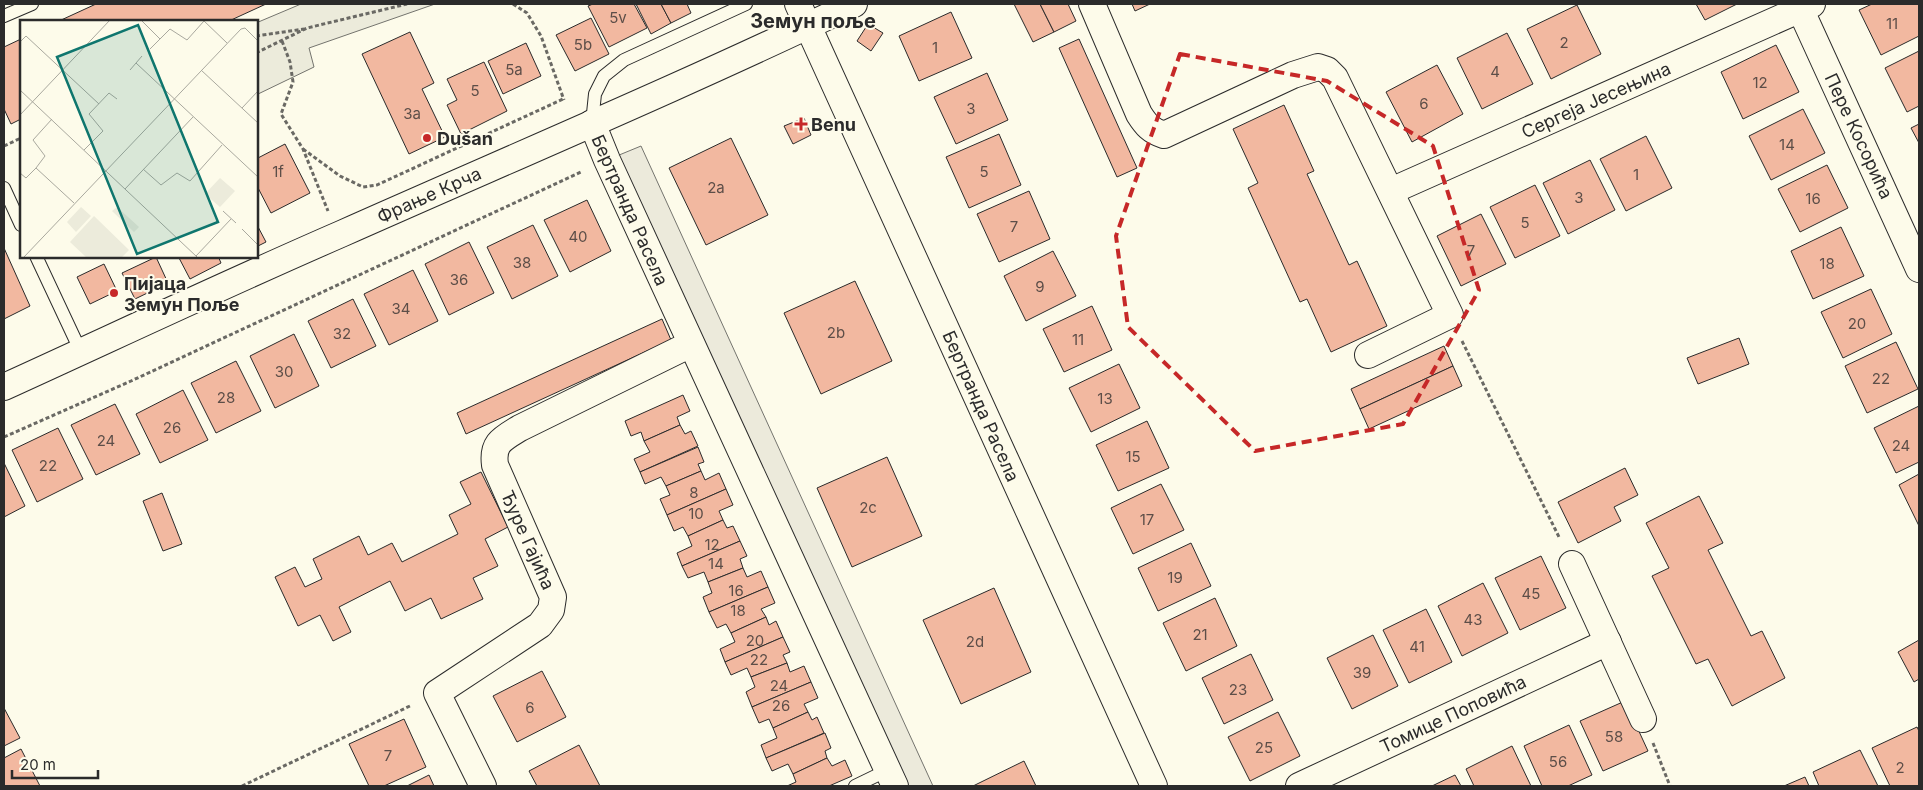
<svg xmlns="http://www.w3.org/2000/svg" width="1923" height="790" viewBox="0 0 1923 790" font-family="Inter,sans-serif">
<style>
.green{fill:#ecebdb;stroke:#74746e}
.parking{fill:#eceadb;stroke:#74746e}
.building{fill:#f2b8a0;stroke:#2b2b2b}
.lines{fill:none;stroke-linecap:round;stroke-linejoin:round}
.service-casing{stroke:#2b2b2b;stroke-width:14}
.minor-casing{stroke:#2b2b2b;stroke-width:28}
.path{stroke:#6a6964;stroke-width:3;stroke-dasharray:4 2.5;stroke-linecap:butt}
.service{stroke:#fdfbea;stroke-width:12}
.minor{stroke:#fdfbea;stroke-width:26}
.marked{fill:none;stroke:#c62828;stroke-width:4;stroke-dasharray:10 6;stroke-linejoin:round}
.poi-dot{fill:#c62828;stroke:#fdfbea;stroke-width:2}
.labels{text-anchor:middle;dominant-baseline:central;stroke-width:4;stroke-linejoin:round;paint-order:stroke}
.number-label{font-size:15px;fill:#5d4e48}
.street-label{font-size:18px;fill:#2b2b2b;stroke:#fdfbea}
.poi-label{font-size:18px;font-weight:bold;fill:#2b2b2b;stroke:#fdfbea;text-anchor:start}
.quarter-label{font-size:20px;font-weight:bold;fill:#2b2b2b;stroke:#fdfbea}
.inset-road{fill:none;stroke:#a9a89e;stroke-width:1}
.view{fill:#0f766e;fill-opacity:0.15;stroke:#0f766e;stroke-width:2.5}
.inset-edge{fill:none;stroke:#2b2b2b;stroke-width:2.5}
</style>
<rect width="100%" height="100%" fill="#fdfbea"/>
<path class="green" d="M301,4H435L309,48L314,67L256,95V23Z"/>
<path class="parking" d="M641,146L933,786H895L607,160Z"/>
<g class="building">
<path d="M96,4H266L229,21H59Z"/>
<path d="M593,4H634L647,28L609,47L588,6Z"/>
<path d="M636,4H661L671,23L651,34Z"/>
<path d="M661,4H687L691,13L671,23Z"/>
<path d="M1014,4H1040L1054,32L1033,42Z"/>
<path d="M1040,4H1068L1076,21L1054,32Z"/>
<path d="M1132,4H1150L1135,11Z"/>
<path d="M1696,4H1737L1705,20Z"/>
<path d="M1872,4H1919V36L1881,55L1859,10Z"/>
<path d="M1577,5L1601,54L1551,79L1527,29Z"/>
<path d="M951,12L972,58L919,81L899,36Z"/>
<path d="M591,18L609,54L575,71L556,35Z"/>
<path d="M868,24L883,33L871,51L857,41Z"/>
<path d="M410,32L434,83L422,89L445,137L409,154L362,54Z"/>
<path d="M1507,33L1533,84L1482,109L1457,58Z"/>
<path d="M21,39V119L11,124L4,109V47Z"/>
<path d="M1079,39L1137,168L1117,177L1059,48Z"/>
<path d="M526,43L541,76L503,94L488,61Z"/>
<path d="M1776,45L1799,92L1743,119L1721,72Z"/>
<path d="M1919,51V106L1907,112L1885,68Z"/>
<path d="M484,62L507,111L461,134L447,105L457,100L447,79Z"/>
<path d="M1437,65L1463,114L1412,142L1386,92Z"/>
<path d="M987,73L1008,120L956,144L934,97Z"/>
<path d="M1284,105L1314,171L1307,174L1349,265L1357,261L1387,326L1331,352L1307,299L1300,302L1248,188L1258,183L1233,129Z"/>
<path d="M1803,109L1825,153L1771,180L1749,136Z"/>
<path d="M804,118L811,135L793,144L784,126Z"/>
<path d="M1919,124V143L1911,128Z"/>
<path d="M999,134L1021,185L969,208L946,157Z"/>
<path d="M1646,136L1672,188L1626,211L1600,159Z"/>
<path d="M731,138L768,215L706,245L669,168Z"/>
<path d="M285,144L310,193L271,213L256,184V159Z"/>
<path d="M1590,160L1615,210L1568,234L1543,183Z"/>
<path d="M1827,165L1848,208L1800,232L1778,189Z"/>
<path d="M1535,185L1560,236L1515,258L1490,207Z"/>
<path d="M1029,191L1050,239L999,262L977,214Z"/>
<path d="M587,200L611,251L570,272L544,220Z"/>
<path d="M1481,214L1506,264L1461,286L1437,236Z"/>
<path d="M256,223L266,242L256,247Z"/>
<path d="M533,225L558,276L512,299L487,247Z"/>
<path d="M1841,227L1864,276L1813,299L1791,251Z"/>
<path d="M469,242L494,293L449,315L425,264Z"/>
<path d="M4,248L30,306L4,319Z"/>
<path d="M1053,251L1076,296L1026,321L1004,276Z"/>
<path d="M178,256H218L221,263L190,279Z"/>
<path d="M156,257L168,283L135,299L122,273Z"/>
<path d="M104,264L117,291L90,304L77,277Z"/>
<path d="M413,270L438,321L389,345L364,294Z"/>
<path d="M855,281L892,361L821,394L784,313Z"/>
<path d="M1871,289L1892,334L1843,358L1821,312Z"/>
<path d="M353,299L376,346L331,368L308,321Z"/>
<path d="M1092,306L1112,350L1064,372L1043,329Z"/>
<path d="M662,319L671,340L466,434L457,413Z"/>
<path d="M294,334L319,386L275,408L250,356Z"/>
<path d="M1739,338L1749,364L1698,384L1687,358Z"/>
<path d="M1896,342L1918,389L1867,413L1845,366Z"/>
<path d="M1444,346L1453,366L1360,409L1351,389Z"/>
<path d="M236,361L261,411L216,433L191,383Z"/>
<path d="M1119,364L1140,408L1091,432L1069,388Z"/>
<path d="M1453,366L1462,386L1369,429L1360,409Z"/>
<path d="M183,390L208,440L160,463L136,414Z"/>
<path d="M683,395L690,411L677,417L680,425L644,441L641,432L631,436L625,421Z"/>
<path d="M115,404L140,454L96,475L71,425Z"/>
<path d="M1919,406V462L1896,473L1874,428Z"/>
<path d="M1147,421L1169,468L1118,491L1096,445Z"/>
<path d="M680,425L685,434L691,431L698,446L640,472L634,459L650,452L644,441Z"/>
<path d="M58,428L83,479L37,502L12,450Z"/>
<path d="M698,447L704,462L698,464L701,471L666,486L661,477L645,484L640,472Z"/>
<path d="M887,457L922,536L852,567L817,488Z"/>
<path d="M4,463L25,506L4,517Z"/>
<path d="M1625,468L1638,495L1614,507L1621,521L1578,543L1558,502Z"/>
<path d="M701,471L705,480L719,473L726,489L667,515L660,499L670,495L666,486Z"/>
<path d="M481,472L508,527L485,539L498,566L473,578L483,599L441,619L431,598L405,611L390,581L339,607L351,632L333,641L320,615L298,626L275,577L295,567L305,587L322,579L313,559L359,536L368,555L392,543L402,562L458,534L449,515L471,504L460,482Z"/>
<path d="M1919,474V526L1899,485Z"/>
<path d="M1161,484L1184,530L1133,554L1111,508Z"/>
<path d="M726,489L733,505L719,511L723,520L688,536L683,527L674,531L667,515Z"/>
<path d="M162,493L182,544L163,551L143,501Z"/>
<path d="M1699,496L1723,543L1708,550L1751,636L1762,631L1785,678L1732,706L1708,659L1696,664L1652,576L1669,568L1646,523Z"/>
<path d="M723,520L727,528L733,526L740,541L682,566L677,553L692,546L688,536Z"/>
<path d="M740,541L747,556L740,559L743,568L708,582L704,572L688,578L682,566Z"/>
<path d="M1191,543L1211,586L1158,611L1138,568Z"/>
<path d="M1541,556L1566,608L1520,630L1495,578Z"/>
<path d="M743,568L747,577L761,571L768,587L709,612L703,597L712,593L708,582Z"/>
<path d="M1483,583L1508,633L1462,656L1438,606Z"/>
<path d="M768,587L775,603L761,609L766,617L731,633L726,624L717,628L709,612Z"/>
<path d="M994,588L1031,672L961,704L923,620Z"/>
<path d="M1215,598L1237,646L1186,671L1163,623Z"/>
<path d="M1426,609L1452,662L1409,683L1383,630Z"/>
<path d="M766,617L769,625L776,621L783,637L725,662L720,649L735,642L731,633Z"/>
<path d="M1373,635L1398,686L1352,709L1327,658Z"/>
<path d="M783,637L790,652L783,655L787,663L751,677L747,668L731,675L725,662Z"/>
<path d="M1919,640V679L1914,682L1898,652Z"/>
<path d="M1251,654L1273,700L1224,724L1202,678Z"/>
<path d="M787,663L790,672L804,666L811,682L752,707L746,692L755,687L751,677Z"/>
<path d="M542,671L566,717L517,742L493,696Z"/>
<path d="M811,682L818,698L804,704L808,712L773,728L769,719L759,723L752,707Z"/>
<path d="M1625,701L1648,751L1603,771L1580,721Z"/>
<path d="M4,708L20,738L4,746Z"/>
<path d="M808,712L812,720L817,717L824,733L766,758L761,745L777,738L773,728Z"/>
<path d="M1278,712L1300,756L1250,781L1228,737Z"/>
<path d="M404,719L426,767L384,786H369L349,744Z"/>
<path d="M1569,725L1592,775L1568,786H1542L1524,746Z"/>
<path d="M1917,727L1919,731V786H1890L1872,748Z"/>
<path d="M825,733L831,748L825,751L827,758L793,774L788,764L772,771L766,758Z"/>
<path d="M579,745L600,786H537L529,771Z"/>
<path d="M1512,746L1531,786H1474L1466,769Z"/>
<path d="M21,749L40,786H4V758Z"/>
<path d="M1860,750L1878,786H1819L1813,772Z"/>
<path d="M827,758L832,766L845,760L852,776L829,786H787L796,782L793,774Z"/>
<path d="M1024,761L1036,786H973Z"/>
<path d="M429,775L434,786H407Z"/>
<path d="M1455,775L1461,786H1432Z"/>
<path d="M1805,777L1809,786H1784Z"/>
</g>
<g class="lines">
<defs>
<g id="service">
<path d="M4,16L32,4"/>
<path d="M592,123L595,94L604,76L624,60L746,4"/>
<path d="M4,188L21,225"/>
<path d="M36,256L81,352"/>
<path d="M855,786L888,770"/>
</g>
<g id="minor">
<path d="M798,4L1154,786"/>
<path d="M1092,4L1139,114C1146,125 1151,131 1164,135L1293,75L1318,67L1327,70L1335,78L1450,315L1368,355"/>
<path d="M1798,4L1919,269"/>
<path d="M592,123L607,160L895,786"/>
<path d="M1391,191L1812,4"/>
<path d="M4,387C116,336 228,283 341,234C512,158 685,85 854,4"/>
<path d="M1572,564L1643,719"/>
<path d="M483,786L437,693L540,625L551,610L553,597L495,465C492,443 502,439 520,428L691,344"/>
<path d="M1299,786L1608,642"/>
</g>
</defs>
<use href="#service" class="service-casing"/>
<use href="#minor" class="minor-casing"/>
<g class="path">
<path d="M513,4L527,13L541,36L564,100"/>
<path d="M256,36L304,29"/>
<path d="M282,41L290,62L293,82L281,114L303,149L328,211"/>
<path d="M256,53L307,28L407,4"/>
<path d="M4,146L21,138"/>
<path d="M303,149L340,176L363,187L377,185L563,99"/>
<path d="M1462,341L1560,539"/>
<path d="M4,437L131,381L581,172"/>
<path d="M1653,743L1670,786"/>
<path d="M242,786L412,705"/>
</g>
<use href="#service" class="service"/>
<use href="#minor" class="minor"/>
</g>
<path class="marked" d="M1180,54L1327,81L1433,146L1479,290L1403,424L1255,451L1128,327L1116,236Z"/>
<g class="poi-dot">
<path d="M798.5 116.5h5v5h5v5h-5v5h-5v-5h-5v-5h5z"/>
<circle cx="427" cy="138" r="5"/>
<circle cx="114" cy="293" r="5"/>
</g>
<g class="labels">
<g class="number-label">
<text x="618" y="17">5v</text>
<text x="1892" y="23">11</text>
<text x="1564" y="42">2</text>
<text x="583" y="44">5b</text>
<text x="935" y="47">1</text>
<text x="514" y="69">5a</text>
<text x="1495" y="71">4</text>
<text x="1760" y="82">12</text>
<text x="475" y="90">5</text>
<text x="1424" y="103">6</text>
<text x="971" y="108">3</text>
<text x="412" y="113">3a</text>
<text x="1787" y="144">14</text>
<text x="278" y="171">1f</text>
<text x="984" y="171">5</text>
<text x="1636" y="174">1</text>
<text x="716" y="187">2a</text>
<text x="1579" y="197">3</text>
<text x="1813" y="198">16</text>
<text x="1525" y="222">5</text>
<text x="1014" y="226">7</text>
<text x="578" y="236">40</text>
<text x="1471" y="250">7</text>
<text x="522" y="262">38</text>
<text x="1827" y="263">18</text>
<text x="459" y="279">36</text>
<text x="1040" y="286">9</text>
<text x="401" y="308">34</text>
<text x="1857" y="323">20</text>
<text x="836" y="332">2b</text>
<text x="342" y="333">32</text>
<text x="1078" y="339">11</text>
<text x="284" y="371">30</text>
<text x="1881" y="378">22</text>
<text x="226" y="397">28</text>
<text x="1105" y="398">13</text>
<text x="172" y="427">26</text>
<text x="106" y="440">24</text>
<text x="1901" y="445">24</text>
<text x="1133" y="456">15</text>
<text x="48" y="465">22</text>
<text x="694" y="492">8</text>
<text x="868" y="507">2c</text>
<text x="696" y="513">10</text>
<text x="1147" y="519">17</text>
<text x="712" y="544">12</text>
<text x="716" y="563">14</text>
<text x="1175" y="577">19</text>
<text x="736" y="590">16</text>
<text x="1531" y="593">45</text>
<text x="738" y="610">18</text>
<text x="1473" y="619">43</text>
<text x="1200" y="634">21</text>
<text x="755" y="640">20</text>
<text x="975" y="641">2d</text>
<text x="1417" y="646">41</text>
<text x="759" y="659">22</text>
<text x="1362" y="672">39</text>
<text x="779" y="685">24</text>
<text x="1238" y="689">23</text>
<text x="781" y="705">26</text>
<text x="530" y="707">6</text>
<text x="1614" y="736">58</text>
<text x="1264" y="747">25</text>
<text x="388" y="755">7</text>
<text x="1558" y="761">56</text>
<text x="1900" y="767">2</text>
</g>
<g class="street-label">
<text transform="translate(1596 100) rotate(-24)">Сергеја Јесењина</text>
<text transform="translate(1859 136) rotate(65)">Пере Косорића</text>
<text transform="translate(429 195) rotate(-24)">Фрање Крча</text>
<text transform="translate(630 210) rotate(66)">Бертранда Расела</text>
<text transform="translate(981 406) rotate(66)">Бертранда Расела</text>
<text transform="translate(528 540) rotate(66)">Ђуре Гајића</text>
<text transform="translate(1453 714) rotate(-25)">Томице Поповића</text>
</g>
<g class="poi-label">
<text x="811" y="124">Benu</text>
<text x="437" y="138">Dušan</text>
<text x="124" y="283">Пијаца<tspan x="124" dy="21">Земун Поље</tspan></text>
</g>
<g class="quarter-label">
<text x="813" y="21">Земун поље</text>
</g>
</g>
<g transform="translate(20 20)">
<rect width="238" height="238" fill="#fdfbea"/>
<path d="M200,158L215,171L200,187L185,174ZM61,187L71,196L56,212L47,202ZM97,187L119,207L114,212L92,191ZM74,196L109,230L102,237H66L50,222Z" fill="#ecebdb"/>
<path class="inset-road" d="M121,0L140,19M183,0L207,23M0,22L6,16L79,84M130,29L150,9L167,20L184,1M116,43L238,157M110,50L122,36M181,50L238,103M0,70L177,237M222,88L238,71M0,95L90,0M32,99L13,120L25,136L16,148L54,183M64,130L83,111L69,94L89,73L97,79M123,149L141,165L157,153L170,161L202,125M0,153L6,158L16,148M105,169L173,97M203,191L216,203M222,209L238,225M176,236L211,199M4,237L221,9L225,8L238,21"/>
<path class="view" d="M118,5L198,202L117,234L37,37Z"/>
<rect width="238" height="238" class="inset-edge"/>
</g>
<rect width="1923" height="790" fill="none" stroke="#2b2b2b" stroke-width="10"/>
<path d="M12 770v8h86v-8" fill="none" stroke="#2b2b2b" stroke-width="2.5"/>
<text x="20" y="770" font-size="15" fill="#2b2b2b" stroke="#fdfbea" stroke-width="4" paint-order="stroke">20 m</text>
</svg>
